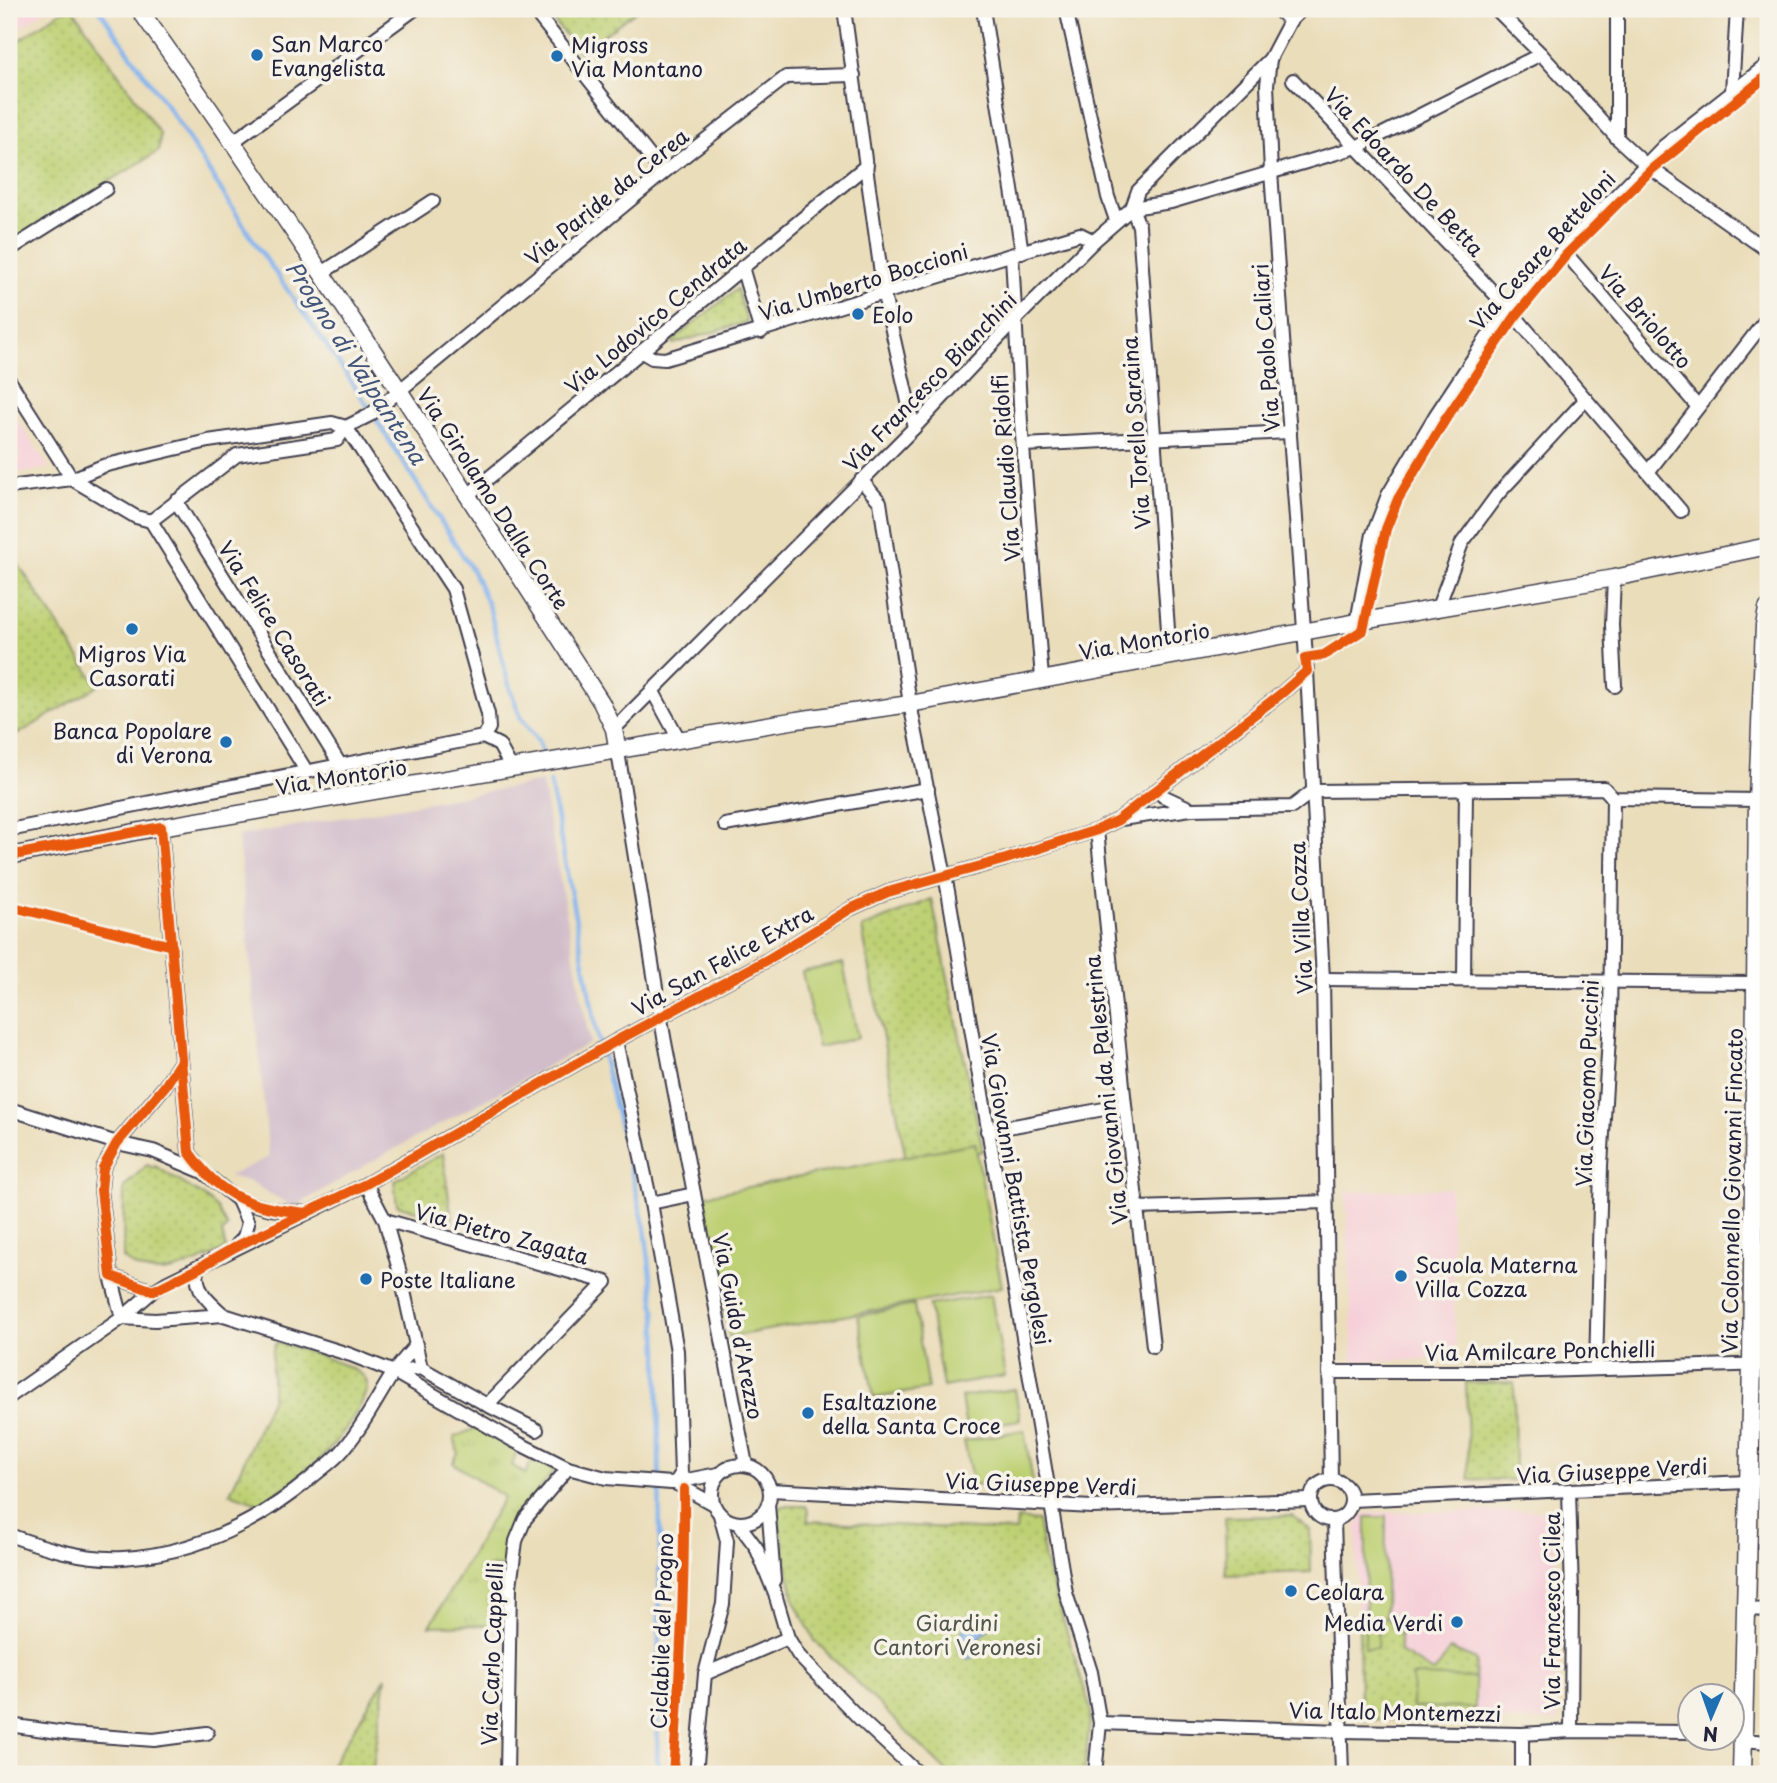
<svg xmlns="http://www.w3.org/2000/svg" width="1777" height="1783" viewBox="0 0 1777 1783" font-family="'Playpen Sans',sans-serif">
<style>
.built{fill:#f6cfd8}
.industrial{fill:#d1bdca}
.grass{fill:url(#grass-tufts);stroke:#707957;stroke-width:2}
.park{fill:url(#park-dots);stroke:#707957;stroke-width:2}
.pitch{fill:#bdd073;stroke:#707957;stroke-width:2}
.water{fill:#83b3ee;stroke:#526a94;stroke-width:2}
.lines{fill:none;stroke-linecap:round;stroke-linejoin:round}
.stream{stroke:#83b3ee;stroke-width:4.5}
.minor-casing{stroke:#403e4e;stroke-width:16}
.tertiary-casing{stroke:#403e4e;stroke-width:19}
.secondary-casing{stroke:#403e4e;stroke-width:21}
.minor{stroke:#fff;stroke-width:12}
.tertiary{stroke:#fff;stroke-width:16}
.secondary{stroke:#fff;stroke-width:18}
.cycleway-casing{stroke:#f7f3e8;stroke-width:15}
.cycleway{stroke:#e8590c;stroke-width:10}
.poi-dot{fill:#1f6fb2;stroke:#f7f3e8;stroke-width:2.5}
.labels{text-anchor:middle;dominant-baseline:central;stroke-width:7;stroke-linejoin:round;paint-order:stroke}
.poi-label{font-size:21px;fill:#22223b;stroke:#f7f3e8;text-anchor:start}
.street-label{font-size:21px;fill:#22223b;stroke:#f7f3e8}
.park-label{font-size:21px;fill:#50564c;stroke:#f7f3e8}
.water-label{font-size:23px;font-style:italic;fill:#44557a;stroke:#f7f3e8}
</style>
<defs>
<pattern id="grass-tufts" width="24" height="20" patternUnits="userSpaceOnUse" patternTransform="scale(1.75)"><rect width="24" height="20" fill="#bdd073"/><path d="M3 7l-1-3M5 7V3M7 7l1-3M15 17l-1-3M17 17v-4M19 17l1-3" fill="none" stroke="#a2b264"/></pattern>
<pattern id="park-dots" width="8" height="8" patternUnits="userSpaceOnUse" patternTransform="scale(1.75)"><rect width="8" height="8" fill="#bdd073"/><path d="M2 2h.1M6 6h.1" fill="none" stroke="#a2b264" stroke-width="1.8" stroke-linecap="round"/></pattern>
</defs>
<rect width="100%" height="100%" fill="#f7f3e8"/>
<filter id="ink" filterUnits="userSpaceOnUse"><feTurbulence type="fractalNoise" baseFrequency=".0143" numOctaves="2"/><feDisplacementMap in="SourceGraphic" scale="14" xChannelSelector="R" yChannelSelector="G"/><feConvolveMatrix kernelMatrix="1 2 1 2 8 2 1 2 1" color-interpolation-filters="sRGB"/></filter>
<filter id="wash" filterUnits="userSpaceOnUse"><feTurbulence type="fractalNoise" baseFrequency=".00686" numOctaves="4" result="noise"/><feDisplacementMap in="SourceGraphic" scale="28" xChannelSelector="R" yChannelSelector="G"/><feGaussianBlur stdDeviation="1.57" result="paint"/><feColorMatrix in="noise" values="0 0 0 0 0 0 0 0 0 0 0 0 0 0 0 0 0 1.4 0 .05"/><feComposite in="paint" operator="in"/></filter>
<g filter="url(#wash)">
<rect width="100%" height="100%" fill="#eaddba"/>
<g class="built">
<path d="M9,9H48L9,35Z"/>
<path d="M9,406L49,468L9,475Z"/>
<path d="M1450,1188L1456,1359L1353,1361L1346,1192Z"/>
<path d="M1555,1510L1557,1721L1360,1719L1356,1526L1361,1515L1368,1513Z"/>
</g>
<path class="industrial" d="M542,782L590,1043L369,1163L294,1207L248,1181L229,1176L269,1157L238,836Z"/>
<path class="grass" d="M476,1428L517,1451L512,1465L525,1474L532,1460L555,1469C528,1504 514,1523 505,1567H490V1625L430,1626L504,1497L453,1463L458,1453L454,1437Z"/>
<g class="park">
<path d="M65,9H73L160,134L159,151L9,243V47Z"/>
<path d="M544,9H638L580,53Z"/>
<path d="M737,289L747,322L673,344L672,341Z"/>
<path d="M9,550L98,686L15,736L9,727Z"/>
<path d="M932,899L983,1151L908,1170L862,928Z"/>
<path d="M443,1153L452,1222L397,1205L394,1181Z"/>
<path d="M147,1165L154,1168L155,1166L205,1197L217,1208L227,1227L222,1233L226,1249C193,1264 155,1287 123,1258L124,1187Z"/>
<path d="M276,1342C295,1348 354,1364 365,1378C376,1394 333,1447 320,1459C303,1477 280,1490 260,1504L230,1493L272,1397V1354Z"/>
<path d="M1514,1382L1515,1480L1469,1479L1466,1383Z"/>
<path d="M781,1506H806L808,1510V1521L1016,1531L1017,1519L1038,1521L1045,1561L1091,1710L1084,1774H949L815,1641L794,1601L777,1512Z"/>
<path d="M1293,1516L1310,1530L1311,1572L1226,1575L1225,1517Z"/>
<path d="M1359,1616L1385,1617L1400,1632V1652L1434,1672L1450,1649L1476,1660L1474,1721L1360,1719Z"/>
<path d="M386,1677L372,1774H326Z"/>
</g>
<g class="pitch">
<path d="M843,963L858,1038L818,1047L802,972Z"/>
<path d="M975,1143L1002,1287L729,1337L702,1196Z"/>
<path d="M991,1295L1005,1376L943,1387L929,1305Z"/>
<path d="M914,1305L928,1389L874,1398L858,1316Z"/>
<path d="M1015,1389L1020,1420L966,1428L961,1397Z"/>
<path d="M1024,1430L1034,1488L973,1484L964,1441Z"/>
<path d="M1366,1517H1386L1385,1617H1378L1377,1648H1365Z"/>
<path d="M929,1609L943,1616L935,1631L921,1623Z"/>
<path d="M1413,1676L1475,1678V1708L1412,1707Z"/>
</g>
<path class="water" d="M971,1623H983L989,1628L976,1642L972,1658L968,1659L958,1648C959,1636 960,1630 971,1623Z"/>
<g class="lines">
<g class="stream">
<path d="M99,9L173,115L259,249L356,388L474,573L490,610L509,686L521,718L538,741L543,755"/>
<path d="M550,782L597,1033L645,1228L656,1317L658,1350L660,1548L657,1774"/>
</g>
</g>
</g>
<g filter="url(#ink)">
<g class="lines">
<defs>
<g id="minor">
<path d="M533,9L663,173"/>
<path d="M844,9L884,295L914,428"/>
<path d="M983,9L1022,252"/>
<path d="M1066,9L1108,197L1116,220"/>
<path d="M1277,9L1290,21"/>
<path d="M1496,9L1541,54L1617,138L1646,165L1768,251"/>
<path d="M1617,9V138"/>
<path d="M1270,59L1267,85L1271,172L1307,671L1323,979L1331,1480"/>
<path d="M1293,80L1509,309L1681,511"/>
<path d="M1732,92L1737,9"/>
<path d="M234,141L415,9"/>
<path d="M1132,208L1139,226L1170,657"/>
<path d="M1132,208L1171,202L1357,147L1541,54"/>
<path d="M9,250L106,189"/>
<path d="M1563,250L1698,407"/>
<path d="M1012,255L1021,423L1042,678"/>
<path d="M742,267L761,332"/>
<path d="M322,273L433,201"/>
<path d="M642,352L652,358L665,359L1080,234L1094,241"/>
<path d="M9,380L72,479L136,517L151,521L237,455L337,440L346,427L370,415L663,173L786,77L854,75"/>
<path d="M346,427L453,589L488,714L489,728L483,737"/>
<path d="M1023,445L1290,432"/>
<path d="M1648,472L1768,317"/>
<path d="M861,480L880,502L910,704L948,891L1066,1593L1091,1672L1100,1723L1095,1774"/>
<path d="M9,487L72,479L103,466L208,441L332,423L346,427"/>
<path d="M468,495L867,165"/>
<path d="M176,501L341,766"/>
<path d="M151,521L307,772"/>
<path d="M1614,578L1612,625L1615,686"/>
<path d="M1437,610L1462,543L1498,494L1586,399"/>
<path d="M1357,622L1373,534L1388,495L1435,416L1490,333L1563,250L1664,146L1768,64"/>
<path d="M652,690L680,741"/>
<path d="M614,729L914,428L1017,318L1094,241L1132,208L1138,191L1270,59L1290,21L1302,9"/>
<path d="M483,737L499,745L512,769"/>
<path d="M618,752L664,1037L746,1465"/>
<path d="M1157,790L1163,796L1191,809"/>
<path d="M1121,819L1191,809L1292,807L1313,791L1604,788L1613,798L1758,800"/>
<path d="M725,825L928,789"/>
<path d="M161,827L189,1152L203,1172"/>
<path d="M9,830L483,737"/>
<path d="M1097,830L1125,1105L1153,1346"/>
<path d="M1323,979L1756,983"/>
<path d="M1464,979L1466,789"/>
<path d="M616,1041L651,1203L677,1351L681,1474L675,1483"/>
<path d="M9,1109L117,1143L153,1151L203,1172L238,1200L271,1209L306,1213"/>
<path d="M987,1131L1125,1105"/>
<path d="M1754,1171L1768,1151"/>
<path d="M366,1184L385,1220L400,1273L421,1368"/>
<path d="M651,1203L694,1194"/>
<path d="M1137,1208L1326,1202"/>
<path d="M385,1220L606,1282L487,1405L537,1430"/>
<path d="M236,1246L244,1237L248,1223L238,1200"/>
<path d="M197,1269C196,1292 208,1301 224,1315"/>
<path d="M111,1276L153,1291"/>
<path d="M122,1318L155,1320L224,1315L351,1355L394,1372L514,1441L568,1468L606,1478L671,1483L718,1474"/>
<path d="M122,1318L111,1276L101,1190L103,1168L117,1143L165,1086L181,1061"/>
<path d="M1596,1369L1601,1165L1610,1022L1613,798"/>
<path d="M394,1372L421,1368L487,1405"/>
<path d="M1329,1372H1511L1768,1364"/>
<path d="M9,1397L122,1318L153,1291L166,1283L366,1184L616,1041L767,960L850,909L888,892L1006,859L1097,830L1118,820L1282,693L1307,671"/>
<circle cx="741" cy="1494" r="29"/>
<circle cx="1331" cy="1500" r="20"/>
<path d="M675,1483L713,1504"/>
<path d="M770,1490L1092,1507L1310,1500"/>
<path d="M1569,1491L1572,1593L1571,1731"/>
<path d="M1351,1500L1768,1481"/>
<path d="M768,1504L774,1580"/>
<path d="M1334,1521L1342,1774"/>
<path d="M738,1523L756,1547L775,1594L788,1638L799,1656L860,1719L919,1774"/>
<path d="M9,1535C45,1548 84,1560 123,1558C194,1554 257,1523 311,1478C321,1469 334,1461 343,1450C363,1427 376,1400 392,1375C399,1364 408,1355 416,1345"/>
<path d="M1746,1609L1768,1610"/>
<path d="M705,1674L788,1638"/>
<path d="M1100,1723L1341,1731L1522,1734L1571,1731L1690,1732"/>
<path d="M9,1725L72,1734L154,1740L207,1733"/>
<path d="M1742,1740L1768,1742"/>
<path d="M507,1774L510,1586L516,1541L525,1519L568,1468"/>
<path d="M696,1774L705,1674L723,1604L727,1541L720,1515"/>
<path d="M1522,1774V1734"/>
</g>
<g id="tertiary">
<path d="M139,9C301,235 451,469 601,702L614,729L618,752"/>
<path d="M9,856L161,827L797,720L910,704L1357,622L1614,578L1768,546"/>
</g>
<path id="secondary" d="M1742,1774L1752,1365L1758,800L1765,626L1768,609"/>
</defs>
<use href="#minor" class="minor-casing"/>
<use href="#tertiary" class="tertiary-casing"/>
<use href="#secondary" class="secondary-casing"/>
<use href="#minor" class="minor"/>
<use href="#tertiary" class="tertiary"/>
<use href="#secondary" class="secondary"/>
<defs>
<g id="cycleway">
<path d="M9,856L161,827L189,1152C222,1199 251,1207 306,1213"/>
<path d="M9,906L172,946"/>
<path d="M181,1061L165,1086L117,1143L103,1168L101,1190L111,1276L153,1291L197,1269L235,1247L366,1184L616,1041L767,960L850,909L888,892L1006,859L1097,830L1118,820L1282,693L1307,671L1305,658L1324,655L1363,630L1386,529L1398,499L1445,420L1515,317L1567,254L1652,169L1768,75"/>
<path d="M673,1774C680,1679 685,1584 684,1489"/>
</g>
</defs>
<use href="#cycleway" class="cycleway-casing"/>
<use href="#cycleway" class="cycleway"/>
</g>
</g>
<g class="poi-dot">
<circle cx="257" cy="55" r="7"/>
<circle cx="557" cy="56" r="7"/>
<circle cx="858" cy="314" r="7"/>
<circle cx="132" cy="629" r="7"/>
<circle cx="226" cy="742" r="7"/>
<circle cx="1401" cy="1276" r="7"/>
<circle cx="366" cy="1279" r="7"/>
<circle cx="808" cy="1413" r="7"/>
<circle cx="1291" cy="1591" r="7"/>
<circle cx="1457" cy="1622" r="7"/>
</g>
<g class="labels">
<g class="poi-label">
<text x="271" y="43">San Marco<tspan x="271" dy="24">Evangelista</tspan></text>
<text x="571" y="44">Migross<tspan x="571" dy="24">Via Montano</tspan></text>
<text x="872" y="314">Eolo</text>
<text x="132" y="653" text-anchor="middle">Migros Via<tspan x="132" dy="24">Casorati</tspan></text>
<text x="212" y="730" text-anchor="end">Banca Popolare<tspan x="212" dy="24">di Verona</tspan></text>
<text x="1415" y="1264">Scuola Materna<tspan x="1415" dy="24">Villa Cozza</tspan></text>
<text x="380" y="1279">Poste Italiane</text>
<text x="822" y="1401">Esaltazione<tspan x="822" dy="24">della Santa Croce</tspan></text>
<text x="1305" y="1591">Ceolara</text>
<text x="1443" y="1622" text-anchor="end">Media Verdi</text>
</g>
<g class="street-label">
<text transform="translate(1405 171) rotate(47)">Via Edoardo De Betta</text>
<text transform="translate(606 196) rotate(-39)">Via Paride da Cerea</text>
<text transform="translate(1542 250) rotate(-48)">Via Cesare Betteloni</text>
<text transform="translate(863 281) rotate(-17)">Via Umberto Boccioni</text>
<text transform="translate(655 315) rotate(-40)">Via Lodovico Cendrata</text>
<text transform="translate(1646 316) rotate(49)">Via Briolotto</text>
<text transform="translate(1265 348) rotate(-94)">Via Paolo Caliari</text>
<text transform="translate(929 381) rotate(-46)">Via Francesco Bianchini</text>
<text transform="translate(1135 433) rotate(-94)">Via Torello Saraina</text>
<text transform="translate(1005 468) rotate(-94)">Via Claudio Ridolfi</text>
<text transform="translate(494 498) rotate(57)">Via Girolamo Dalla Corte</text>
<text transform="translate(275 623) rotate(58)">Via Felice Casorati</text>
<text transform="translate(1144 640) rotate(-10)">Via Montorio</text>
<text transform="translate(341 776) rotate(-9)">Via Montorio</text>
<text transform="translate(1300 918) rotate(-93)">Via Villa Cozza</text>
<text transform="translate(722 960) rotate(-29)">Via San Felice Extra</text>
<text transform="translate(1586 1083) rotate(-88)">Via Giacomo Puccini</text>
<text transform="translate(1105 1090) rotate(-96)">Via Giovanni da Palestrina</text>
<text transform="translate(1017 1189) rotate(80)">Via Giovanni Battista Pergolesi</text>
<text transform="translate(1731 1191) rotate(-89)">Via Colonnello Giovanni Fincato</text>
<text transform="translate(502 1233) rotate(15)">Via Pietro Zagata</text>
<text transform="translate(739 1326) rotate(79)">Via Guido d'Arezzo</text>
<text transform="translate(1540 1350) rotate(-1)">Via Amilcare Ponchielli</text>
<text transform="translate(1612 1470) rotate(-3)">Via Giuseppe Verdi</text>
<text transform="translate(1041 1483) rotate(2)">Via Giuseppe Verdi</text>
<text transform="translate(1551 1611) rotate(-90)">Via Francesco Cilea</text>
<text transform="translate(661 1631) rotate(-88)">Ciclabile del Progno</text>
<text transform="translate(491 1654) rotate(-88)">Via Carlo Cappelli</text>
<text transform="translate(1395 1711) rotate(1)">Via Italo Montemezzi</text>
</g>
<g class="park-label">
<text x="957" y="1622">Giardini<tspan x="957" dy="24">Cantori Veronesi</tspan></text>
</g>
<g class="water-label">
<text transform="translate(357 362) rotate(57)">Progno di Valpantena</text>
</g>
</g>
<rect width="1777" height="1783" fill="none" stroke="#f7f3e8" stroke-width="35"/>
<g transform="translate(1711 1717) rotate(182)"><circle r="33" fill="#f7f3e8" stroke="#a29fa3" stroke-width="2"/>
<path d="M0-5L12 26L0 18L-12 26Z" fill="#1f6fb2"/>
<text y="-10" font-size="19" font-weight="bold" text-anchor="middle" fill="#22223b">N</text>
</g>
</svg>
